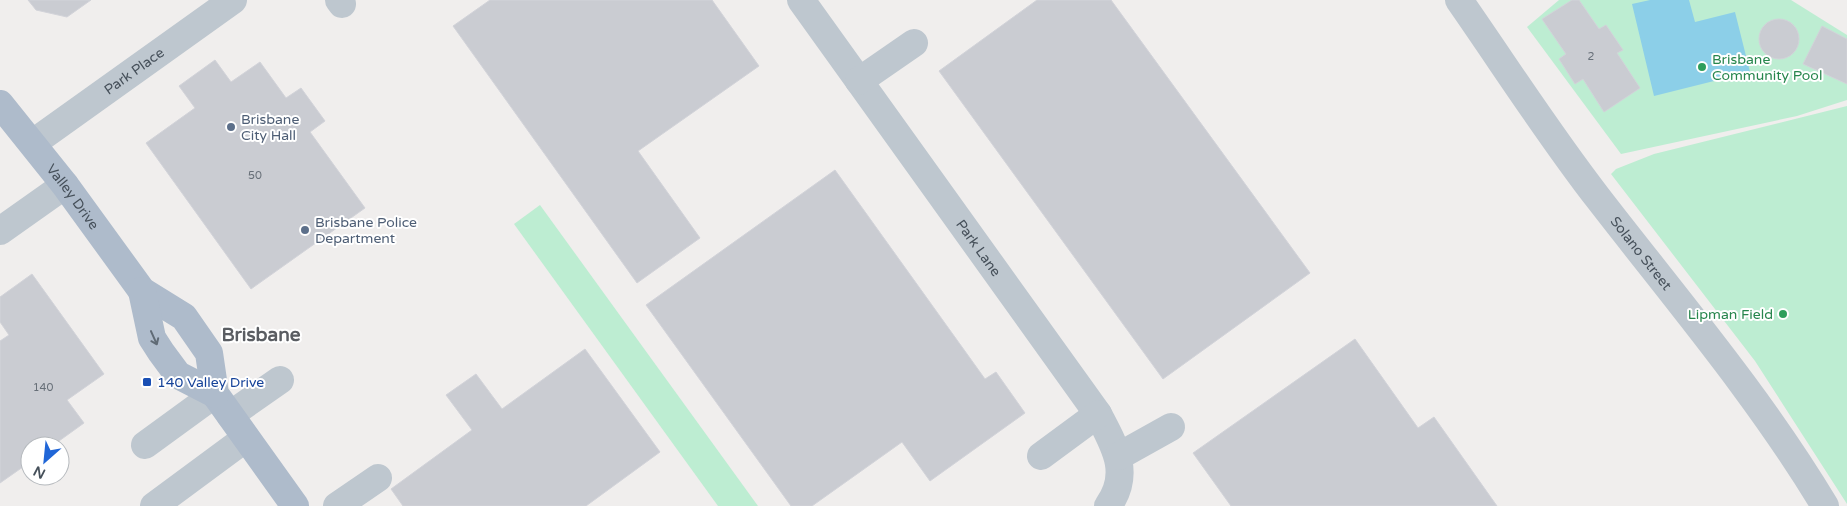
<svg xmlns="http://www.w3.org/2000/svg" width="1847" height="506" viewBox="0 0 1847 506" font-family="'Varela Round',sans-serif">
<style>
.green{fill:#bdedd2}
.water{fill:#8ccfe8}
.building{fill:#caccd2;stroke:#d2d3d9}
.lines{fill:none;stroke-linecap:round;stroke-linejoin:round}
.minor{stroke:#bec7cf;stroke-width:28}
.major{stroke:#aebbcb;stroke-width:28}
.oneway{stroke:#606b76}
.leisure-dot{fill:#2e9e5b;stroke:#fff;stroke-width:2}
.service-dot{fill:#5c6f8a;stroke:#fff;stroke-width:2}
.transit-dot{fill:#1a4fb4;stroke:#fff;stroke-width:2}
.labels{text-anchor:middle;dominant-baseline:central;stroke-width:4;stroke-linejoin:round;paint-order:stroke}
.number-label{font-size:11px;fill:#676f78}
.leisure-label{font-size:14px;fill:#27864d;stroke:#fff;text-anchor:start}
.street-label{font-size:14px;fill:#46505a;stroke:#fff}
.service-label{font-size:14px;fill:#4e5e75;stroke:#fff;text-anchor:start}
.transit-label{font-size:14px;fill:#164399;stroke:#fff;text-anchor:start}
.district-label{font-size:19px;font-weight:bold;fill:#5a5d62;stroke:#fff}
</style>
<rect width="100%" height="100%" fill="#f0eeed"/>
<g class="green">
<path d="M1559,0H1791L1847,35V100L1797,116L1621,154L1527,27Z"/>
<path d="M1847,106V504L1755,361L1611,174L1616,169L1654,154Z"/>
<path d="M540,205L758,506H718L514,224Z"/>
</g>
<path class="water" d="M1650,0H1689L1695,22L1735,12L1750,72L1654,96L1632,4Z"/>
<g class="building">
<path d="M28,0H91L67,17L36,10Z"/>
<path d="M490,0H712L759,66L638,151L700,238L637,283L453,26Z"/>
<path d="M1037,0H1111L1310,273L1163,379L939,71Z"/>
<path d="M1572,0H1579L1599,29L1606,25L1623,50L1617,53L1640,88L1604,112L1583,79L1575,84L1559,59L1566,54L1542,19Z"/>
<circle cx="1779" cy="39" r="20"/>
<path d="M1822,26L1847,39V84L1803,64Z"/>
<path d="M215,60L231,82L260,62L286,98L301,88L325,121L310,132L365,208L251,289L146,143L195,108L179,86Z"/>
<path d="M835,170L985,379L996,372L1025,413L930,481L902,442L812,506H791L646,305Z"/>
<path d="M32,274L104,374L67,400L84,423L52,446H30V462L0,483V341L9,335L0,322V297Z"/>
<path d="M1355,339L1418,428L1434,417L1497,506H1231L1193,453Z"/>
<path d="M585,349L660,452L586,506H403L391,489L472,430L446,395L476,374L502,409Z"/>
</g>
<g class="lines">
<g class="minor">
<path d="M339,0L342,4"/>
<path id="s1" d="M801,0L1098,414C1114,445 1132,473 1108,506"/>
<path id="s2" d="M1459,0C1505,66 1549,135 1598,198C1676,299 1759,396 1825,506"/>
<path d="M859,81L914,43"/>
<path id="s3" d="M33,143L233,0"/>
<path d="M0,231L65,185"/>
<path d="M230,415L280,380"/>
<path d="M145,445L215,394"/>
<path d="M1041,456L1098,414"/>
<path d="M1119,456L1171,427"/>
<path d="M154,506L246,438"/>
<path d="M337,506L378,478"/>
</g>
<g class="major">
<path id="s4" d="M0,104L65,185L142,291L184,317L209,353L215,394L295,506"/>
<path d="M142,291L152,338L161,352L178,375L215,394"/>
</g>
</g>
<defs><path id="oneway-shaft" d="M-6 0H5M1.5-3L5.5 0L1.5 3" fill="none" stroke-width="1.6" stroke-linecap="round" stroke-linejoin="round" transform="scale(1.25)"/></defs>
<use class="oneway" href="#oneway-shaft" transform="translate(154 338) rotate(66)"/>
<g class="leisure-dot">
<circle cx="1702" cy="67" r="5"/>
<circle cx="1783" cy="314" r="5"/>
</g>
<g class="service-dot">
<circle cx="231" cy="127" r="5"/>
<circle cx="305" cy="230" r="5"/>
</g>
<rect class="transit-dot" x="142" y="377" width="10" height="10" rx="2.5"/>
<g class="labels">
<g class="number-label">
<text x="1591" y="56">2</text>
<text x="255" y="175">50</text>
<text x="43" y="387">140</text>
</g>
<g class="leisure-label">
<text x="1712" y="59">Brisbane<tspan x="1712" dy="16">Community Pool</tspan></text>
<text x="1773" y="314" text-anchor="end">Lipman Field</text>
</g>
<g class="street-label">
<text stroke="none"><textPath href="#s3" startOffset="124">Park Place</textPath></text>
<text stroke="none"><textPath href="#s4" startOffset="118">Valley Drive</textPath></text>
<text stroke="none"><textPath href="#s1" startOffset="305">Park Lane</textPath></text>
<text stroke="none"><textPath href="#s2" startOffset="312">Solano Street</textPath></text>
</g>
<g class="service-label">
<text x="241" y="119">Brisbane<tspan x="241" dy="16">City Hall</tspan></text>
<text x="315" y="222">Brisbane Police<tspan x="315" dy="16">Department</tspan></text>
</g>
<g class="transit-label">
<text x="157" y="382">140 Valley Drive</text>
</g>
<g class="district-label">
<text x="261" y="335">Brisbane</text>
</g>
</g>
<g transform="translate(45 461) rotate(207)"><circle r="24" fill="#ffffff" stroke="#b5b9bd"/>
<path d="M0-4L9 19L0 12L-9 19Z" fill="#2066d7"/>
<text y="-8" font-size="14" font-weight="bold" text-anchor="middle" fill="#46505a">N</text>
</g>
</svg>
